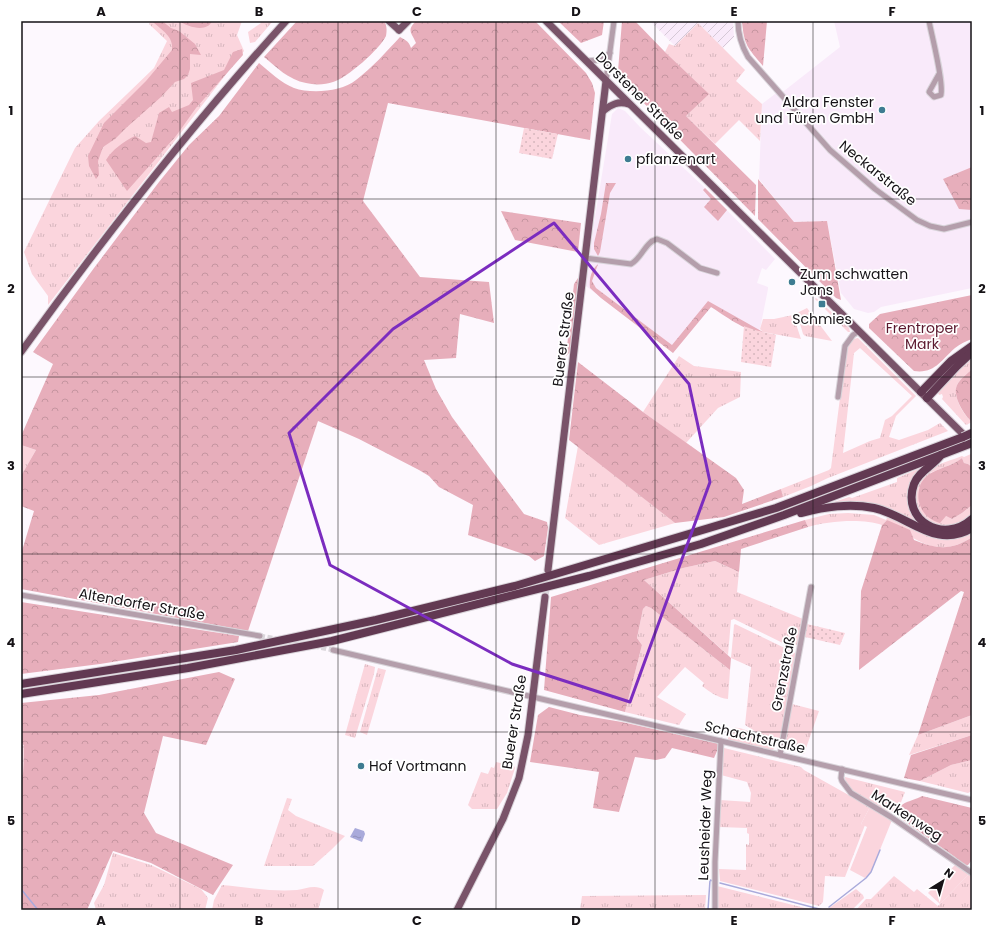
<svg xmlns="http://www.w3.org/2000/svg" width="993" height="931" viewBox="0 0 993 931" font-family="Poppins,sans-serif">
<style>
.built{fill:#f9eafa}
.industrial{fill:url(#industrial-furrows)}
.grass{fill:url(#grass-tufts);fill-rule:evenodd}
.forest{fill:url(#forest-crowns)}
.wetland{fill:url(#wetland-marsh)}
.park{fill:url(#park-dots)}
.pitch{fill:#fbd5dd}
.water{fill:url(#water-ripples)}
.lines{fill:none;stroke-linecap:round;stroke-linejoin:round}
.stream{stroke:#a9aadb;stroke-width:1.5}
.minor-tunnel{stroke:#dad6db;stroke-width:5;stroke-dasharray:5 2.5;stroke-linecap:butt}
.major-tunnel{stroke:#dad6db;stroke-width:7;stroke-dasharray:7 3.5;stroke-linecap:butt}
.minor-casing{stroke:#d8d3d9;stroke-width:7}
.major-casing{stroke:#d8d3d9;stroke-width:9}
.highway-casing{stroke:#d8d3d9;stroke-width:10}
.minor{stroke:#b49eab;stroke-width:5}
.major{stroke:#795369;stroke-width:7}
.highway{stroke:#623952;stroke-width:8}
.highway-bridge-casing{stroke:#d8d3d9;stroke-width:10;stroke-linecap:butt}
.highway-bridge{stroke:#623952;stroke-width:8}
.marked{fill:none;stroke:#7b2cbf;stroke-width:3;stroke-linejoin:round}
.grid{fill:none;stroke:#151216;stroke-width:1;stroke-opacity:0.55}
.poi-dot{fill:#3e7c91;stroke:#fff;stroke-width:1.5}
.labels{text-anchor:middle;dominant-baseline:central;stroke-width:3.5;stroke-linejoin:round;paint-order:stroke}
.street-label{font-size:14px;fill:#151216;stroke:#fff}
.poi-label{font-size:14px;fill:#151216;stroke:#fff;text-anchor:start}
.park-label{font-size:14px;fill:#5b192f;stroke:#fff}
.neatline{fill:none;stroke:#151216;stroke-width:1.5}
.grid-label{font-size:13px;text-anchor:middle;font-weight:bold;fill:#151216}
</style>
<defs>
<pattern id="industrial-furrows" width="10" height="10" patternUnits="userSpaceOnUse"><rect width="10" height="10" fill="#f9eafa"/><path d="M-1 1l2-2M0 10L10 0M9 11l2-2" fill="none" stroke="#d5c8d6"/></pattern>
<pattern id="grass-tufts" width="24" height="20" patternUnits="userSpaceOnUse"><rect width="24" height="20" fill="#fbd5dd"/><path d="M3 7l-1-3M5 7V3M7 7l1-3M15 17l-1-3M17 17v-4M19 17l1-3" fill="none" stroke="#d6b6bd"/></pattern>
<pattern id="forest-crowns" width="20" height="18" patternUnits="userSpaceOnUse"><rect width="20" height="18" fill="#e7aebb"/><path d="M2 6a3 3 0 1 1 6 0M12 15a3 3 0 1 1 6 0" fill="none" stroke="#c595a0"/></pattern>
<pattern id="wetland-marsh" width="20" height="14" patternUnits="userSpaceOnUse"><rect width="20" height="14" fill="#fbd5dd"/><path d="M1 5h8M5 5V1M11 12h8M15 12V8" fill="none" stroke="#d6b6bd"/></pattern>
<pattern id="park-dots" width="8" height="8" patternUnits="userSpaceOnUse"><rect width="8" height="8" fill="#fbd5dd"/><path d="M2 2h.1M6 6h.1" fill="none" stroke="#d6b6bd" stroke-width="1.8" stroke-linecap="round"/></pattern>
<pattern id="water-ripples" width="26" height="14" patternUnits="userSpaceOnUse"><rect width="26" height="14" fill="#a9aadb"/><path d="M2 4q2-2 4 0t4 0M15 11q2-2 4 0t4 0" fill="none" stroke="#9191bb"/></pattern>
</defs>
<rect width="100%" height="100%" fill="#fdf8fe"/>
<g class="built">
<path d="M834,21H972V288L881,307L874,312L868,313L854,309L841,293L827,221L794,222L759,179L762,104L775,94L784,91L840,47Z"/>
<path d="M618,108L625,111L640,127L705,188L775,259L766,270L762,268L757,283L768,287V289L760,329L758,332L744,326L711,307L673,353L586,286L594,223L612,114Z"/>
</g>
<path class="industrial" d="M650,21H733L734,37L723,48L698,23L675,46Z"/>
<g class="grass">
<path d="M151,21H242L237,35L244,51L48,305V296L32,274L24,252L75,148L99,121L154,68L167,41L149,24Z"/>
<path d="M260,21H273L255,42L250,43L248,32L261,23Z"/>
<path d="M698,23L745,70L736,81L762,104L760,141L739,120L715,144L686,116L708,94L665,52L669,44L675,46Z"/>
<path d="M816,298L849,328L850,332H848L815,299Z"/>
<path d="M807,308L832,341L805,336L803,334L797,313Z"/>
<path d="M793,315L801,339L763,332L760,329L763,319H774Z"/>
<path d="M858,338L916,396L896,416L889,437L899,440L928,430L940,423L948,431L828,478L811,486L783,497L781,489L829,470L831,468L846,351C847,345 851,339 858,338ZM860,348L912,396L892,416L885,420L880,438L870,441L843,453L854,353Z"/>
<path d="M679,356L694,366L741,372L740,397L718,408L686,443L643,412Z"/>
<path d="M972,356V369C968,373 959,380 957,385C953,398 963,414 972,422L966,425L942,399L943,397L942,394L939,395L938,393Z"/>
<path d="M21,445L36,450L21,476Z"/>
<path d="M578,446L675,523L599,545L565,518Z"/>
<path d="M972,452V467L968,464L964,463L962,458L957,462L930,473L946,516L952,519L962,513L972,505V514C933,551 893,495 931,469C940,463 952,460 962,456L964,457L971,454Z"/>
<path d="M923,467L910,501L929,529L896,513L828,504L849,497L852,498L897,482V478Z"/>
<path d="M848,513L874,515L886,520L888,516C919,529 937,551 972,533V537C938,560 915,540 887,520L882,525C863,518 827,521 808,527L805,520L829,514Z"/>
<path d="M715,561L739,572L737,592L803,619L799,646L792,643L791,647L734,619L731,620L728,655L644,580L683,568Z"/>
<path d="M646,606L651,608L730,670L728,699C718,698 710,692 702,686L704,683L685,667L657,697L686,714L679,725L625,712L642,645L637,638L643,609Z"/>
<path d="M735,624L795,653L796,657L781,742L778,746L745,725L751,667L731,658L734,625Z"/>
<path d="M365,664L375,667L374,674L355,738L345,735Z"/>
<path d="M378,668L386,670L367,735L360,732Z"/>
<path d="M792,704L819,711L804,754L783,749Z"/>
<path d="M972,715V735L909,755L918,735Z"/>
<path d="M734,728C744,726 767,741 774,748L773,750L728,740V736Z"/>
<path d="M724,748L801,767L804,770L870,807L861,824L865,825L845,877L825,876L823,902L819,906L720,881L719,869L746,870V844L749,845V834L747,833V828L719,827L720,800L750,802L751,793L747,782L721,775Z"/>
<path d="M972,760V791L968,793L920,781L951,765Z"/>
<path d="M496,762L514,766L515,768L507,793L497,809H472L468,805L481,772L488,774L491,767L494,768Z"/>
<path d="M845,777L905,792L896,815L891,811L889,813C877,806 844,792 845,777Z"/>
<path d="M287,798L292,799L288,810L296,816L345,836L331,850L313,866H264Z"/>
<path d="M113,853L151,865L201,889L208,898L205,910H96L94,903L104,885Z"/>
<path d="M969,874L972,876V910H856L866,899H871L894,876L914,892L917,889L938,906Z"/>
<path d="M222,885C246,887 272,892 297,890C305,889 316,884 324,890L318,910H212L214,900Z"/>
<path d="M717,886L813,910H717Z"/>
<path d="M856,889L863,895L864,898L852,910H829V908Z"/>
<path d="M706,895L705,910H580L582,896Z"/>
</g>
<g class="forest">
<path d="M154,21H162L171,28L179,31L195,44L201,55L190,54V69L188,75L184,79L175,82L161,97L126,128L115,139L103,147L98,161L99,175L96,179L89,166L88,156L104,123L146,81L172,50C174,37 162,30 153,22Z"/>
<path d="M179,21H212C207,33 188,27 179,21Z"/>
<path d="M297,21H384C387,25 387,31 386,36C380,49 347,78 333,82C325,85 314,85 306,83C289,80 276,67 264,57Z"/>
<path d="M416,21H535L586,73L592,83L595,93L590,140L388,103L363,201L420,277L489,282L494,323L460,314L456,358L424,360L436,389L452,417L524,514L547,522L548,528L544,556L535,561L529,556L468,535L473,505L439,487L429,476L419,470L359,439L318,421L248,631L21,589V554L34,511L21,506V476L36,450L21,445V436L53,364L33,352L94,268L159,182L189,145L219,116L259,63C270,72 281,83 294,88C311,94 341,92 356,80C372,68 386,52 400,37C405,40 409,41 411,48L416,43C412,33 406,31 416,21Z"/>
<path d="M558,21H604L602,35L581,43Z"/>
<path d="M622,21H635L665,52L709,94L686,116L756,185L755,216L629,88L618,71Z"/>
<path d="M742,21H767L763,66C748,48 744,46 742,21Z"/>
<path d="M242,49L243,55L196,108L176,136L127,191L106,160C112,150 124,141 135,136L146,143L151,142L159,113L169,107L172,112L189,105L193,100L191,83L224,70L233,52Z"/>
<path d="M972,167V210L959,209L943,179Z"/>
<path d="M758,179L794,222L827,221L841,300L836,298L758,219Z"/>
<path d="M606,183H616L610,193L600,252L598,256L594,249V243L601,214Z"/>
<path d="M705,188L727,210L718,221L704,207L711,199L703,190Z"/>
<path d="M501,211L581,223L578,252L515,240Z"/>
<path d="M598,264L592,281L596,288L672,345L708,301L763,332C747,333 724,315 711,307L673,353L601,298L590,288C589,279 591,270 598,264Z"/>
<path d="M578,278L579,281L570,352L566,356L574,284Z"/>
<path d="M972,295V339C966,341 960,344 955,348C941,360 935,374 914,371L869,328V324L880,314Z"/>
<path d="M578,362L643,412L736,478L744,490L742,504L781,489L783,497L724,517L675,523L569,440Z"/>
<path d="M972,369V422C964,415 952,396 957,385C960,379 967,374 972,369Z"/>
<path d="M962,458L964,463L968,464L972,467V505L962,513L952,519L946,516L940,523C931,520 923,515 920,505C918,500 918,495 919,490C923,468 948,470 962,458Z"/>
<path d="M805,520L808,527L741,549L739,572L715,561L683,568L644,580L731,658L730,670L651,608L646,606L643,609L637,638L642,645L625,712L544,690L551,597Z"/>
<path d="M887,520L910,530L914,540C936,549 952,551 972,537V715L918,735L964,592L961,591L859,670L861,591L882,525Z"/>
<path d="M21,602L239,636L238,642L100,664L21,674Z"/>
<path d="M219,672L235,679L206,745L163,736L144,813L156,833L233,865L213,895L151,863L113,851L87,910H21V776L23,774L24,746L21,741V703L99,695Z"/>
<path d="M549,707L580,715L622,722L720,744L714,758L672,748L665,758L656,760L635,757L619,812L593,808L599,772L530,762L538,715Z"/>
<path d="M972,735V760L951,765L920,781L904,778L911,755Z"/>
<path d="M922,796L972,808V860L968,865H963L955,857L896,815C901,800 909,803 922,796Z"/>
</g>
<path class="wetland" d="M21,741L24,746L23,774L21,776Z"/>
<g class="park">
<path d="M524,128L558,134L552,159L519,153Z"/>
<path d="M744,326C755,331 764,332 776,335L771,367L741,362Z"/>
<path d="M807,624L845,633L840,645L805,637Z"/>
</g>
<g class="pitch">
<path d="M870,807L892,820L871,872L865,878L850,870L867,827L861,824Z"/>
<path d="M955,865L969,874L940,904L928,893Z"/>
</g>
<path class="water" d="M355,828L364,831L365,834L362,842L350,837Z"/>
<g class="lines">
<g class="stream">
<path d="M720,883L823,910"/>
<path d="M21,889L38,910"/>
<path d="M829,907L866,878L871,872L880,850"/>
<path d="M708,910L710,880L713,881"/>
</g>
<g class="minor-tunnel">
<path d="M260,636L277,639"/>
<path d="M286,641L304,645"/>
<path d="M314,646L333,650"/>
</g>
<path class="major-tunnel" d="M545,597L548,572"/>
<defs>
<g id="minor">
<path d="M738,21C738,35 741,45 748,57L830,150L875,189L917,220L930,226L944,229L972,222"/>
<path d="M929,21C932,37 944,82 941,95L934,97L929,92L939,74"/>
<path d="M586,61L600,60L610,53"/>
<path d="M606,81L614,21"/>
<path d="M585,258L631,264C642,258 645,242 657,239L667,243L700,268L717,273"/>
<path d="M838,397L845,346L853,335L859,331"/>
<path d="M21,595L260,636"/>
<path d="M333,650L972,800"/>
<path d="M780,755L811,587"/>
<path d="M842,769L841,778L842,781L851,793L891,817L972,873"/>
<path d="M715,910V862L721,741"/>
</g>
<g id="major">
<path d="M389,21L399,30"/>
<path d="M546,21L969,440"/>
<path d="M399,30L408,21"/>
<path d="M603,111C612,104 618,101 629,104"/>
<path d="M21,352C104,237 191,126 286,21"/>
<path d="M548,570L606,81"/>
<path d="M457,910L503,819L519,778L528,735L545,597"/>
</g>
<g id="highway">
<path d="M921,392L951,361L972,346"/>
<path d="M927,398L957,366L972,352"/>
<path d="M941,455C933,466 919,471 914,484C901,520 943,545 972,519"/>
<path d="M801,513C825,507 849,503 874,508C910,516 935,550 972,528"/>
<path d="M21,684L236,650L376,620L515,586L776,508L963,437"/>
<path d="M21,694L188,668L332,641L589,576L701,544L784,515L972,443"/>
</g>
</defs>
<use href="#minor" class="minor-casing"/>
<use href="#major" class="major-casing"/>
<use href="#highway" class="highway-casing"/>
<use href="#minor" class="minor"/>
<use href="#major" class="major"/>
<use href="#highway" class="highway"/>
<defs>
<path id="highway-bridge" d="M963,437L972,433"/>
</defs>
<use href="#highway-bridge" class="highway-bridge-casing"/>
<use href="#highway-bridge" class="highway-bridge"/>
</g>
<path class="marked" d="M554,223L689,384L710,482L630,702L512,664L330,565L289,433L393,329Z"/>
<path class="grid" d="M180,21V910M338,21V910M496,21V910M655,21V910M813,21V910M21,199H972M21,377H972M21,554H972M21,732H972"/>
<g class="poi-dot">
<circle cx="882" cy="110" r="4"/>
<circle cx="628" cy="159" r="4"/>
<circle cx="792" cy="282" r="4"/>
<rect x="818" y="300" width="8" height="8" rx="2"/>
<circle cx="361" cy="766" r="4"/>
</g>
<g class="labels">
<g class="street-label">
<text transform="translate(640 96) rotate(45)">Dorstener Straße</text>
<text transform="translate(878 173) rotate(39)">Neckarstraße</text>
<text transform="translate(563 339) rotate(-83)">Buerer Straße</text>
<text transform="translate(142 604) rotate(10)">Altendorfer Straße</text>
<text transform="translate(784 669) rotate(-79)">Grenzstraße</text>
<text transform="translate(514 722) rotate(-81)">Buerer Straße</text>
<text transform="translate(755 737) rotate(13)">Schachtstraße</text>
<text transform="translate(907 815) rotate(33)">Markenweg</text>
<text transform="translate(705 825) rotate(-88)">Leusheider Weg</text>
</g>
<g class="poi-label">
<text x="874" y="102" text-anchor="end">Aldra Fenster<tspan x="874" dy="16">und Türen GmbH</tspan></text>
<text x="636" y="159">pflanzenart</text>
<text x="800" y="274">Zum schwatten<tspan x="800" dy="16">Jans</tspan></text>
<text x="822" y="319" text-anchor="middle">Schmies</text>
<text x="369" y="766">Hof Vortmann</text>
</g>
<g class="park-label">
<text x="922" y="328">Frentroper<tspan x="922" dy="16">Mark</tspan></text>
</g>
</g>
<rect width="993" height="931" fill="none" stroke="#ffffff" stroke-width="44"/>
<g transform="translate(943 881) rotate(37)" stroke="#ffffff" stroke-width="3" paint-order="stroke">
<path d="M0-3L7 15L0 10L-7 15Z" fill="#151216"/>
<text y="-6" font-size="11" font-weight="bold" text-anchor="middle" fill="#151216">N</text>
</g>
<rect x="22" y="22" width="949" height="887" class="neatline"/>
<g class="grid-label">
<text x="101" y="16">A</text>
<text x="259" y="16">B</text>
<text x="417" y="16">C</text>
<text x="576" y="16">D</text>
<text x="734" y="16">E</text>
<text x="892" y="16">F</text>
<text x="11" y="115">1</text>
<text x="982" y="115">1</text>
<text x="11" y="293">2</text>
<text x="982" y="293">2</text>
<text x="11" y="470">3</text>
<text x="982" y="470">3</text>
<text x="11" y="647">4</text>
<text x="982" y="647">4</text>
<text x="11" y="825">5</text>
<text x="982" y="825">5</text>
<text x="101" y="925">A</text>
<text x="259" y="925">B</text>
<text x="417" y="925">C</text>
<text x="576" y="925">D</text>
<text x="734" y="925">E</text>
<text x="892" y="925">F</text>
</g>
</svg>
